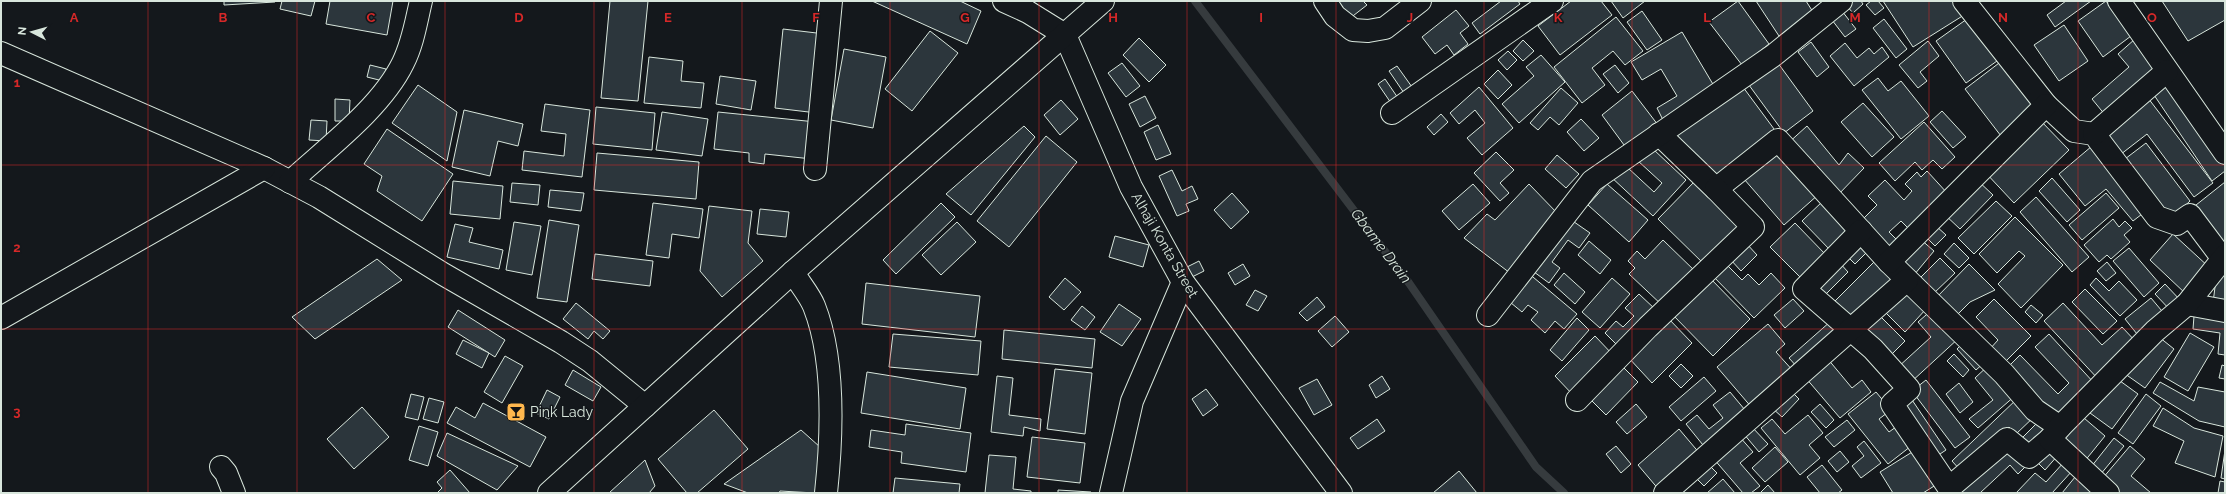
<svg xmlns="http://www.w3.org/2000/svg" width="2226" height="494" viewBox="0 0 2226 494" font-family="Raleway,sans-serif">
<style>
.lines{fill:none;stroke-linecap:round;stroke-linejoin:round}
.stream{stroke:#363b3e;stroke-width:8}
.building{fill:#2c363c;stroke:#d8e6dc}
.minor-casing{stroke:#d8e6dc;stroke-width:24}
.major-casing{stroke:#d8e6dc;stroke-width:24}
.minor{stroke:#14181c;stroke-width:22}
.major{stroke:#14181c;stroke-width:22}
.grid{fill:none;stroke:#d62828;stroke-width:1;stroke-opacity:0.55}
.labels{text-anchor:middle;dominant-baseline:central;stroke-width:3;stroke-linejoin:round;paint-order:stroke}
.street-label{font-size:14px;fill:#d8e6dc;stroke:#14181c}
.poi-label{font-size:14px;fill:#d8e6dc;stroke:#14181c;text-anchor:start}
.water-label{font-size:15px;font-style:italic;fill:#d8e6dc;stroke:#14181c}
.grid-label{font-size:13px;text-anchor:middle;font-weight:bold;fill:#d62828;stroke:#14181c;stroke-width:3;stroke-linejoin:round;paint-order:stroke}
</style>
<rect width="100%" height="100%" fill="#14181c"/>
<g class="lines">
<path class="stream" d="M1195,1L1409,283L1536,467L1564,493"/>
</g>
<g class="building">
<path d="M224,1H274L275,2L224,5Z"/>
<path d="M282,1H315L311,16L280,9Z"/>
<path d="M330,1H393L387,35L326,24Z"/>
<path d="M610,1H648L638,101L601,98Z"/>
<path d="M872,1H960L981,11L967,44Z"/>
<path d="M1335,1H1363L1367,5L1349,19Z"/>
<path d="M1501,1H1518L1520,4L1480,34L1472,23Z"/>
<path d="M1571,1H1601L1612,15L1560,55L1538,26Z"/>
<path d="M1611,1H1645L1623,18Z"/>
<path d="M1738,1L1769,44L1742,65L1709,22Z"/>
<path d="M1756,1H1806L1813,12L1779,36Z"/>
<path d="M1850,1H1861L1863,4L1853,13L1846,5Z"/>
<path d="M1871,1H1878L1884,8L1875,15L1866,5Z"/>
<path d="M1883,1H1954L1964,15L1913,47Z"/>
<path d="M2066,1H2091L2055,27L2047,15Z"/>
<path d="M2106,1L2131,36L2103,57L2078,21Z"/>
<path d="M2162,1H2225V20L2188,41Z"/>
<path d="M1456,10L1469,26L1460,33L1468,44L1454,55L1447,45L1435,54L1422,37Z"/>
<path d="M1642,11L1662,40L1647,50L1627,22Z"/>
<path d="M1842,11L1856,29L1845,37L1832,20Z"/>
<path d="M1616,17L1643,51L1625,65L1613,51L1592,68L1605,85L1582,103L1554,67Z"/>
<path d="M1884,19L1907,49L1896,58L1873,28Z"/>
<path d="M1967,19L1997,61L1966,83L1936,41Z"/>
<path d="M2064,25L2088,61L2059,81L2034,45Z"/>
<path d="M783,29L825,34L817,113L775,108Z"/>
<path d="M930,31L958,53L912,111L885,89Z"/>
<path d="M1682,32L1717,91L1664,122L1657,108L1677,96L1661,69L1642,80L1631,62Z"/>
<path d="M1139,38L1166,65L1149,82L1123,55Z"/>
<path d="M2135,39L2160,69L2106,116L2092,99L2129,67L2118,54Z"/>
<path d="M1523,40L1534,51L1523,61L1513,51Z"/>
<path d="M1928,41L1939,56L1920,72L1927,81L1918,88L1899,65Z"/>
<path d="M1811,42L1829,67L1817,77L1798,52Z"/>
<path d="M1845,43L1857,58L1869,48L1874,54L1882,47L1889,57L1854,86L1830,56Z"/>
<path d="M844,49L886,57L873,128L831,120Z"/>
<path d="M1508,51L1517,60L1507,70L1498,60Z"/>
<path d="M1541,55L1565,82L1519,123L1502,104L1534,76L1526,67Z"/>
<path d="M649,57L683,61L681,81L704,83L701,108L644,103Z"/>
<path d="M1775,59L1813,111L1784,133L1746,81Z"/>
<path d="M2003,60L2038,108L2001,136L1965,89Z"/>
<path d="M1122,63L1140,86L1126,97L1108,73Z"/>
<path d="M370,65L386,69L383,81L367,77Z"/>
<path d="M1615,65L1629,83L1618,93L1603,74Z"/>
<path d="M1397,66L1412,87L1404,93L1389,71Z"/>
<path d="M1498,70L1512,85L1498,99L1484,84Z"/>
<path d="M720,76L756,81L751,110L716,104Z"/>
<path d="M1878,78L1888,91L1901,81L1929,116L1901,139L1862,90Z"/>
<path d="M1385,79L1398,98L1391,103L1378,84Z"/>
<path d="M2168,81L2225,163V171L2212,181L2152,92Z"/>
<path d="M1740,83L1777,133L1717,183L1667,134Z"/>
<path d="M418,85L457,112L447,161L392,123Z"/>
<path d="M1479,87L1513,128L1482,155L1467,138L1485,123L1475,110L1459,124L1450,113Z"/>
<path d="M1561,88L1578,103L1559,125L1550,117L1538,130L1530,123Z"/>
<path d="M1632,91L1658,125L1627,149L1602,115Z"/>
<path d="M1145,96L1156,118L1140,127L1129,104Z"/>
<path d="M2148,98L2213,183L2194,197L2147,134L2116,158L2099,135Z"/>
<path d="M335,99L350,100L349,121H335Z"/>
<path d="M1061,100L1078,119L1060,135L1044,115Z"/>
<path d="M1863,103L1894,137L1872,157L1841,122Z"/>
<path d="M545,104L590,110L582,177L522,170L524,151L564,156L566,134L541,131Z"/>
<path d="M596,107L655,113L652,150L593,144Z"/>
<path d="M464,110L523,124L518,146L498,141L490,176L452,167Z"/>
<path d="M1942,111L1966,137L1953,148L1930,122Z"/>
<path d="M662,112L708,119L702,156L656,150Z"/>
<path d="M718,112L816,122L812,159L765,154L764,164L749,162V153L714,149Z"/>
<path d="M1441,114L1448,122L1434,135L1427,127Z"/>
<path d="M1581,119L1599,138L1584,151L1567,132Z"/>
<path d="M2039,119L2069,150L2014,203L1984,171Z"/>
<path d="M311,120L327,121L326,141L309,140Z"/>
<path d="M1924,122L1955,157L1942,169L1933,160L1922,170L1915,162L1895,181L1879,163Z"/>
<path d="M1158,125L1171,154L1156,160L1144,132Z"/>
<path d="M1024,126L1035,137L971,215L946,194Z"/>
<path d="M1807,126L1839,165L1848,153L1864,168L1836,197L1786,145Z"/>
<path d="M387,129L453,174L422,221L377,191L382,176L364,164Z"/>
<path d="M1046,136L1077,162L1009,247L977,221Z"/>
<path d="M2146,143L2190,201L2172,218L2121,162Z"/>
<path d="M2092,146L2146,211L2133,221L2106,189L2085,206L2059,174Z"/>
<path d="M1778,148L1819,194L1784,225L1744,179Z"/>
<path d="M1653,149L1686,180L1653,216L1610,176L1627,167L1654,192L1662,183L1637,160Z"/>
<path d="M1496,152L1514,170L1500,183L1509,193L1500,201L1474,173Z"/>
<path d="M597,153L699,162L696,199L594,190Z"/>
<path d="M1557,155L1579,174L1566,188L1545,169Z"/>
<path d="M1172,170L1182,191L1192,186L1198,199L1186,204L1189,211L1177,216L1159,176Z"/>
<path d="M1927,171L1948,194L1910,230L1901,221L1889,232L1897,240L1889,248L1863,219L1877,205L1868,196L1885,180L1904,200L1912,191L1905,184L1917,172L1921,177Z"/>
<path d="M2052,178L2080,210L2067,222L2039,191Z"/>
<path d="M1976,179L1993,195L1960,229L1943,213Z"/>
<path d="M1696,180L1743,226L1706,266L1658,219Z"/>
<path d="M453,181L503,186L500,219L450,214Z"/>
<path d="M2225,182V247L2191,209Z"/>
<path d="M512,183L540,185L538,205L510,202Z"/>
<path d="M1473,184L1490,203L1459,230L1442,211Z"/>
<path d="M1529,184L1559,215L1510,273L1464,238L1487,214L1495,220Z"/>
<path d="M1607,184L1648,220L1629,242L1588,205Z"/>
<path d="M550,190L584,193L581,211L548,207Z"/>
<path d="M1232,193L1249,212L1231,229L1214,210Z"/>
<path d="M2106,193L2119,208L2082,240L2069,225Z"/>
<path d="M2036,197L2089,257L2072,272L2020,212Z"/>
<path d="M1823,201L1852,231L1831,251L1802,221Z"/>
<path d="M1996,201L2012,216L1974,254L1958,238Z"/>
<path d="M653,203L703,209L699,238L672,234L669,258L646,255Z"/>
<path d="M941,203L955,217L896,274L883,260Z"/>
<path d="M709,206L752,211L748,243L763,261L722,297L700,271Z"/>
<path d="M760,209L789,212L786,237L757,234Z"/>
<path d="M1567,217L1590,233L1579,248L1568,240L1552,262L1560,268L1549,283L1530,269Z"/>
<path d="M2015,217L2063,265L2021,308L1998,284L2025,256L2019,251L1997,273L1979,254Z"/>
<path d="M2113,219L2119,227L2125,221L2132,228L2124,235L2130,242L2111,259L2107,255L2099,262L2084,245Z"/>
<path d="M549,220L579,225L567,302L537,298Z"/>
<path d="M514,222L541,226L532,275L506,270Z"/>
<path d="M957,222L976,242L941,275L922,255Z"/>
<path d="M1795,223L1827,256L1803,280L1770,247Z"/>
<path d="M455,224L473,228L469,242L503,250L499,269L447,257Z"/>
<path d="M1935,225L1946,235L1935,246L1925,236Z"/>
<path d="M2173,234L2210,268L2186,294L2150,260Z"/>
<path d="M1115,236L1149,245L1143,267L1109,257Z"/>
<path d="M1919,238L1934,251L1914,275L1899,262Z"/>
<path d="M1860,239L1870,249L1855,264L1845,254Z"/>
<path d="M1663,240L1697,273L1664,307L1629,274L1635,268L1628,261L1637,251L1645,259Z"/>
<path d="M1589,241L1611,260L1600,274L1578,255Z"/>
<path d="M1746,243L1757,255L1741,271L1730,259Z"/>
<path d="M1954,243L1969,258L1959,268L1944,254Z"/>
<path d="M2129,248L2159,283L2144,297L2113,261Z"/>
<path d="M595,254L653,261L650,286L592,279Z"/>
<path d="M1940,258L1955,273L1933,294L1919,279Z"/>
<path d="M377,259L402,280L315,339L292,317Z"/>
<path d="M1876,260L1897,282L1853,325L1832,304Z"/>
<path d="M1199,261L1204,271L1190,278L1185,268Z"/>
<path d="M1723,261L1742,280L1748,274L1759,285L1771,273L1785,288L1754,318L1710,273Z"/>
<path d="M1838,261L1848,272L1823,297L1813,286Z"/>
<path d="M2107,262L2116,273L2106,281L2097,271Z"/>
<path d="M1243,264L1250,276L1235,285L1228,273Z"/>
<path d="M1969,264L1995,290L1970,302L1955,317L1936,298Z"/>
<path d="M2225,265V304L2213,303L2216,279Z"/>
<path d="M1527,272L1577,314L1564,329L1555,321L1545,333L1531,320L1538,312L1528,305L1522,312L1505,298Z"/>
<path d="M1564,273L1585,292L1575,304L1554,285Z"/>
<path d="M1708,276L1750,319L1713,356L1671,313Z"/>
<path d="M1065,278L1081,292L1064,310L1049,297Z"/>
<path d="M1612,278L1630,294L1600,328L1582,312Z"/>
<path d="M2096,278L2109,291L2119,281L2137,300L2120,316L2090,285Z"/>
<path d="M866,283L980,296L975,337L862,324Z"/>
<path d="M2165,284L2182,302L2172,312L2155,294Z"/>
<path d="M1903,288L1926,309L1905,332L1883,310Z"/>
<path d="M2085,289L2117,321L2103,334L2072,302Z"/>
<path d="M1255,290L1267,296L1258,311L1246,305Z"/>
<path d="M1639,294L1656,310L1620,348L1605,333L1616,321L1623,327L1634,316L1625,308Z"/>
<path d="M1317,297L1325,307L1307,321L1299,313Z"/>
<path d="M2151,298L2167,317L2141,339L2125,319Z"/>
<path d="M1793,299L1804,311L1785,328L1774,315Z"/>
<path d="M1994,299L2031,336L2003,364L1989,350L1998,340L1976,317Z"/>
<path d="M576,303L610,331L603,339L594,331L588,339L563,319Z"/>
<path d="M2063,303L2102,345L2122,327L2138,344L2100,381L2044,321Z"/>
<path d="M1119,304L1141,319L1122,346L1100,332Z"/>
<path d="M2031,305L2043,315L2036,323L2025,312Z"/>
<path d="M1082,306L1095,317L1085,330L1071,320Z"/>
<path d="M1934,308L1960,337L1910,383L1897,368L1931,337L1918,322Z"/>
<path d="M458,310L505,340L495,357L448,327Z"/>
<path d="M1878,314L1905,341L1890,356L1862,329Z"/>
<path d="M1335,316L1349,332L1332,347L1318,331Z"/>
<path d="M2194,316L2225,320V355L2218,354L2220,333L2193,329Z"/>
<path d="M1667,317L1692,343L1652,383L1627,356Z"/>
<path d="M1577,318L1589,330L1562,361L1550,350Z"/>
<path d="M1831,321L1840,332L1798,368L1789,358Z"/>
<path d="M1768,324L1785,344L1776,352L1795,373L1753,409L1717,367Z"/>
<path d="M1004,330L1095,339L1092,368L1002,359Z"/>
<path d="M2190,333L2214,347L2188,391L2164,377Z"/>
<path d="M893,334L981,341L978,375L889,367Z"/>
<path d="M2049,334L2095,384L2058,419L2008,367L2020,355L2058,394L2069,383L2035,347Z"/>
<path d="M1595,336L1614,356L1574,396L1555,376Z"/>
<path d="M2159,337L2174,349L2145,388L2121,371Z"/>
<path d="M463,340L489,353L482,368L456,354Z"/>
<path d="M1966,340L1985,362L1976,370L1957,349Z"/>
<path d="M1954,354L1969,370L1963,377L1947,361Z"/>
<path d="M505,356L523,366L502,403L484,392Z"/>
<path d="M1827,358L1852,388L1862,380L1871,392L1840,418L1805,377Z"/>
<path d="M1619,363L1638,382L1606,415L1587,396Z"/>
<path d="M1681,364L1693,376L1681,388L1669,376Z"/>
<path d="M1990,364L2016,395L1978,428L1969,419L1993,400L1975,378Z"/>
<path d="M2222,365L2225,366V379L2219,378Z"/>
<path d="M1055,369L1092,373L1085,434L1047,429Z"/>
<path d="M573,370L601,387L593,401L565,385Z"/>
<path d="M867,372L966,388L960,429L861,413Z"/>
<path d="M997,376L1013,378L1009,415L1041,419L1040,431L1024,427L1023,436L991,432Z"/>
<path d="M1382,376L1390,389L1376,398L1369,385Z"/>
<path d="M1704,377L1716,391L1681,421L1669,407Z"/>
<path d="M2116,378L2138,394L2112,429L2090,413Z"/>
<path d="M1317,379L1332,405L1314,415L1299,388Z"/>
<path d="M1926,380L1970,437L1955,448L1912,391Z"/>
<path d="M2160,382L2194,401L2198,387L2225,392V427L2199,421L2153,393Z"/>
<path d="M1959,383L1973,402L1960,413L1946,394Z"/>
<path d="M1206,389L1218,405L1203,416L1192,399Z"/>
<path d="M1789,389L1799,399L1782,417L1771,407Z"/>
<path d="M547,390L560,397L549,419L536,413Z"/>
<path d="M1730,392L1750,416L1707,450L1686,424L1697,415L1709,429L1723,418L1713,405Z"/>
<path d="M1876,392L1891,410L1879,419L1889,432L1900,424L1915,443L1888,464L1848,414Z"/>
<path d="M411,394L424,397L418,420L405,417Z"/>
<path d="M2146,394L2161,406L2133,444L2118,433Z"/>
<path d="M1910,397L1946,450L1934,458L1898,406Z"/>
<path d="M2019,397L2036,415L2016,434L2009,427L1961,471L1952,461Z"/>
<path d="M429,398L444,402L438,423L423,419Z"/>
<path d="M483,403L546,437L530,467L447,423L456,407L475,418Z"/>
<path d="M1636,404L1647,417L1627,434L1616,422Z"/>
<path d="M1820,404L1834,420L1826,428L1811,412Z"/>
<path d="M362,407L389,437L354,469L327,439Z"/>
<path d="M2163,408L2194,428L2223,436L2215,477L2175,463L2184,441L2153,426Z"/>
<path d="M714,410L748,449L697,493H687L658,459Z"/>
<path d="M2077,412L2105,436L2084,462L2056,438Z"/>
<path d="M1808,415L1823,433L1809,445L1820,458L1800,475L1761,428L1772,419L1785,434Z"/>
<path d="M1377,419L1385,431L1358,449L1350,438Z"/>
<path d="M1847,420L1855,430L1834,447L1825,437Z"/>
<path d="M2038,422L2046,430L2031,446L2022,438Z"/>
<path d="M906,424L971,433L966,472L901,463L902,452L869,447L871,430L905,435Z"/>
<path d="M419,426L438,432L428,466L409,460Z"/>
<path d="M1751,426L1768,444L1759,452L1743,433Z"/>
<path d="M1679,429L1701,455L1660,491L1638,465Z"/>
<path d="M801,430L820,447L815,493L780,491L779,493H748L724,484Z"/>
<path d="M447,433L518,466L497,490L437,456Z"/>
<path d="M1739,436L1753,452L1740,463L1760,486L1751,493H1743L1713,458Z"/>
<path d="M1032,437L1085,443L1080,483L1027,477Z"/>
<path d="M2114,438L2124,446L2100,475L2091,467Z"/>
<path d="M1864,441L1881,463L1861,478L1852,466L1864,456L1857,447Z"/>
<path d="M1616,446L1631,464L1621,473L1606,454Z"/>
<path d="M2050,446L2059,454L2045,470L2037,462Z"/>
<path d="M2130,446L2145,459L2131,476L2151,493H2118L2102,479Z"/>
<path d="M1775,447L1788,462L1765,482L1752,468Z"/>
<path d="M2007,447L2028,464L2018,474L2010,465L1980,493H1955Z"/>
<path d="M1917,449L1939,483L1923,493H1893L1880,472Z"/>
<path d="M2225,450V479L2221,478Z"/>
<path d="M1840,451L1849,462L1837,472L1828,461Z"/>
<path d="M989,455L1016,457L1013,489L1031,491V493H985Z"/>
<path d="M645,460L655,486L649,493H609Z"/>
<path d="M2064,462L2073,470L2052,493H2016L2035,473L2046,482Z"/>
<path d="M1707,463L1717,473L1704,486L1694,476Z"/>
<path d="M1822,465L1842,490L1838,493H1820L1807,477Z"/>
<path d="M450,470L470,493H437L442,488L437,482Z"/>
<path d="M1459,471L1477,493H1433Z"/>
<path d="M2080,471L2106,493H2062Z"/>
<path d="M895,478L960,484L959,493H893Z"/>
<path d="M1723,479L1735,493H1707Z"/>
<path d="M2220,481L2225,482V493H2218Z"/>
<path d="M1768,485L1775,493H1760Z"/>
<path d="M1058,490L1091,492V493H1058Z"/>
</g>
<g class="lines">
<defs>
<g id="minor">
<path d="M1004,1L1028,12L1065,35L1131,187L1183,282L1341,493"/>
<path d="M1325,1L1335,16L1353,30L1368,31L1385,28L1420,1"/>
<path d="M1964,1L2046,105L2074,131L2094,134L2157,217L2177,224L2190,215L2223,259"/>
<path d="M2119,1L2225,153"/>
<path d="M1,53L264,168L319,197L443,274L561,342L590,361L645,406"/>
<path d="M1392,113L1552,1"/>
<path d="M1659,134L1716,189L1778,140L1889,262L2004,374L2035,410L2060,427"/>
<path d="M2094,134L2167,71"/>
<path d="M815,169L831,1"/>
<path d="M290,182C327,148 381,108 403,63C413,43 416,22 421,1"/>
<path d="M1861,231L1804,289L1873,349L1909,389L1892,404L1949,488L2007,439L2029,457L2050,439"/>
<path d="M1889,262L2046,105"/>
<path d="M793,272C799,283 809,294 814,306C835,359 832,437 826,493"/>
<path d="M2187,304L2225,311"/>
<path d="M1488,315L1592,181L1774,55L1841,1"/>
<path d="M1,318L264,168"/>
<path d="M1577,400L1648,327L1753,227L1716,189"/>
<path d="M221,467L226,473L234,493"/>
<path d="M1111,493L1132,401L1183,282"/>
<path d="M1665,493L1907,280"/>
<path d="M2108,493L2050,439L2060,427L2155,331L2187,304L2225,256"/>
</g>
<path id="major" d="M549,493L793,272L1103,1"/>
</defs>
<use href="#minor" class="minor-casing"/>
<use href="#major" class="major-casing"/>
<use href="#minor" class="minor"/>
<use href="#major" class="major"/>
</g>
<path class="grid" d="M148,1V493M297,1V493M445,1V493M594,1V493M742,1V493M890,1V493M1039,1V493M1187,1V493M1336,1V493M1484,1V493M1632,1V493M1781,1V493M1929,1V493M2078,1V493M1,165H2225M1,329H2225"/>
<defs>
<symbol id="bar-square" viewBox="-11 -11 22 22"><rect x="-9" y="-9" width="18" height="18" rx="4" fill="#ffb74d" stroke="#14181c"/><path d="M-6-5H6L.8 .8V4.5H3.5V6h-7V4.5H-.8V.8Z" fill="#111"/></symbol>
</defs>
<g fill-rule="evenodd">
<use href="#bar-square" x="505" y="401" width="22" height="22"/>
</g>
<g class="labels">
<g class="street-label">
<text transform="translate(1165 245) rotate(60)">Alhaji Konta Street</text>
</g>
<g class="poi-label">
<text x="530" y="412">Pink Lady</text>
</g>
<g class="water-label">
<text transform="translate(1381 246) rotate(53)">Gbame Drain</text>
</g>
</g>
<g class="grid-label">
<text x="74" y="22">A</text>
<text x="223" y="22">B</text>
<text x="371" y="22">C</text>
<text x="519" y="22">D</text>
<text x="668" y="22">E</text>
<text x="816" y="22">F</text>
<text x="965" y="22">G</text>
<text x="1113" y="22">H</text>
<text x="1261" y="22">I</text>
<text x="1410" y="22">J</text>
<text x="1558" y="22">K</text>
<text x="1707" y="22">L</text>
<text x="1855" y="22">M</text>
<text x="2003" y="22">N</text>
<text x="2152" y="22">O</text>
<text x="17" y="87">1</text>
<text x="17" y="252">2</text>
<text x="17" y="416">3</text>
</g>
<rect width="2226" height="494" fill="none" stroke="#d8e6dc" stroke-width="4"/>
<g transform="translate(32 32) rotate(276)" stroke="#14181c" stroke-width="3" paint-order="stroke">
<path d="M0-3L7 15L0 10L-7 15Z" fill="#d8e6dc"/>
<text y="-6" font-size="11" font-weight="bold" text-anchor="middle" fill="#d8e6dc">N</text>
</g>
</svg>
